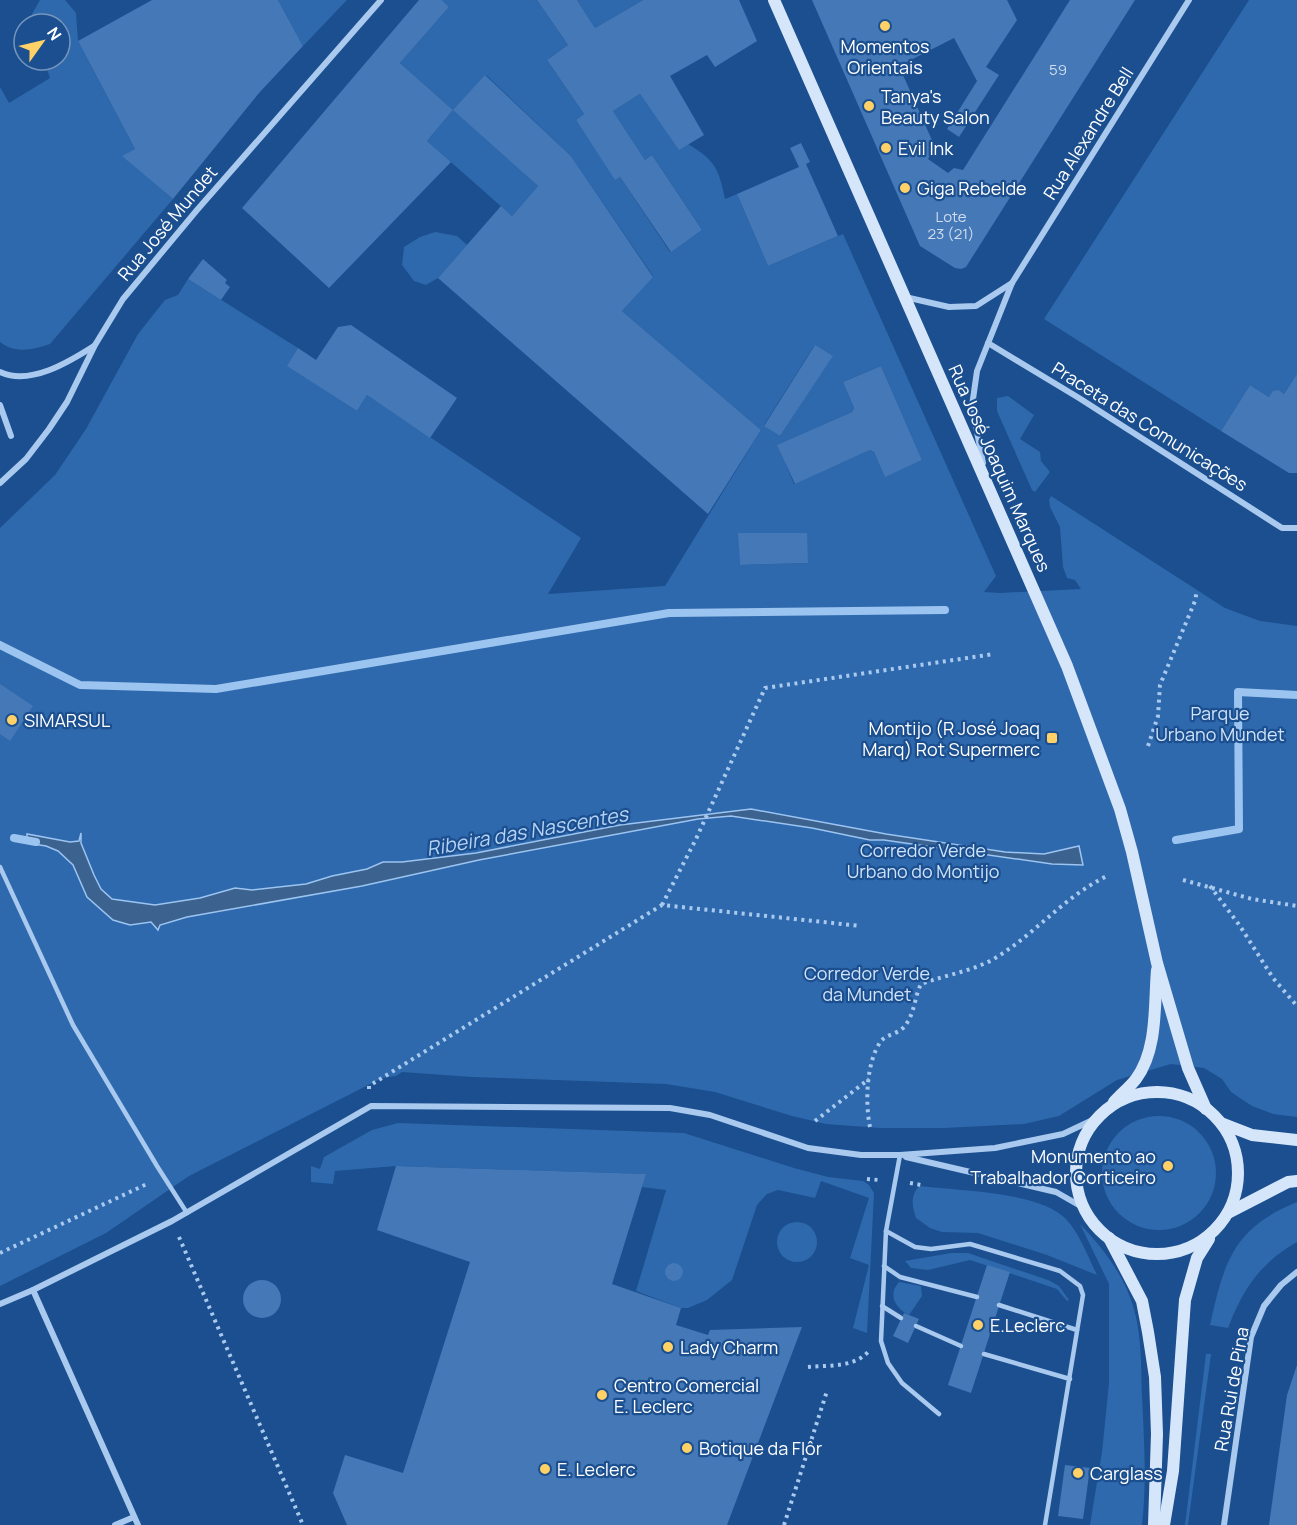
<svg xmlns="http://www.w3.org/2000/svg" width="1297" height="1525" viewBox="0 0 1297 1525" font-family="Manrope,sans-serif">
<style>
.green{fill:#2e69ad;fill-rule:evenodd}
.water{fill:#3c6290;stroke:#9cc4f0;stroke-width:1.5}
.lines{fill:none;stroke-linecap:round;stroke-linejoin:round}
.stream{stroke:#9cc4f0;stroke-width:8}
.building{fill:#4478b7}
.path{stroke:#a9c9ee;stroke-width:4;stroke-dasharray:3 4.5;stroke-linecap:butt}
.service{stroke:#a9c9ee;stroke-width:4.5}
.minor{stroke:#a9c9ee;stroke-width:6}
.secondary{stroke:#d6e6fa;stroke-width:12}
.poi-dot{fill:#ffd166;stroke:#1b4f8f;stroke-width:2}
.labels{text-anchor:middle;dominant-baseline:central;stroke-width:4.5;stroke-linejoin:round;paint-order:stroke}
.number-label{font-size:15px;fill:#d0dded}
.poi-label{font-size:18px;fill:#fff;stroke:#1b4f8f;text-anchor:start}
.street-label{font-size:18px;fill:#fff;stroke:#1b4f8f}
.park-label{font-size:18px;fill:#cfe3fa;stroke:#1b4f8f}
.water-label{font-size:20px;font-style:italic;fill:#b5d3f5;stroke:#1b4f8f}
</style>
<rect width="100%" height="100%" fill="#1b4f8f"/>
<g class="green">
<path d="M40,0H65L76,13L78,41L135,149L123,156L173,199L50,344C33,350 15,354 0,342V87L9,103L50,78L44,60H60V24H34L32,14Z"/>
<path d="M278,0H347L303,46Z"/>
<path d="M442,0H537L568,45L547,60L584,114L576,120L615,179L620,177L670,252L702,230L652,155L645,160L613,111L640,94L679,149L688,144C715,160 719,169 725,199L737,194L768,266L843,234L996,576L984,592L1000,593L1081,589L1075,580L1067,578L1063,567L1060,527L1050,507L1049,500L1051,496L1225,608L1260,621L1297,626V1117L1273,1114L1252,1106L1231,1092L1222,1079L1204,1068L1171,1064L1117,1080L1059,1116L1024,1124L944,1128H880L826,1124L792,1116L715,1092L666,1084L472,1077L402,1072L396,1076L382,1078L189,1176L106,1233L0,1286V528L55,475L86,429L138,334L165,300L178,295L188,279L298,348L288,366L357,411L367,395L581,538L548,594L665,586L761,430L622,311L653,276L571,156L486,75L454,110L538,186L512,216L427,141L453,110L400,63L449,7ZM814,346L832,357L780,436L764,425ZM881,366L922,460L885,476L874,452L870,450L794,484L778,445L852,412L854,408L843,382ZM739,533H807V563L740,565Z"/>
<path d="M577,0H643L595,28Z"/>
<path d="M1249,0H1297V374L1284,394L1279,390L1269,397L1250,385L1221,431L1044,319Z"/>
<path d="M435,232L457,236L467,245L438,278L426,285L414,281L402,265L404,247L420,237Z"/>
<path d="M1008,396L1034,415L1020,439L1040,452L1041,461L1050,472L1035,492L1032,490L997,411V398Z"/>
<circle cx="1159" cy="1173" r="57"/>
<path d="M398,1123L684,1133L794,1168L828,1177L863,1181L869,1185L874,1193L867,1333L853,1328L869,1265L850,1258L869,1198L821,1181L815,1198L778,1190L767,1194L757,1205L732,1280L707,1300L688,1308H681L636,1291L666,1190L642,1187L645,1174L396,1166L335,1171L333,1184L311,1182V1166L320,1169L324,1157L372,1130Z"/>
<path d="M919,1186C958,1191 1039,1191 1066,1219C1080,1234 1088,1257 1097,1275L1047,1255L978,1233L942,1232L930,1228L916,1218C912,1206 910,1197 919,1186Z"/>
<path d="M1297,1202V1242C1260,1263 1243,1289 1228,1328L1210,1325C1224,1262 1233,1228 1297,1202Z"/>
<circle cx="797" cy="1242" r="20"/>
<path d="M1080,1224C1101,1246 1121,1271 1131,1300C1142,1330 1141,1364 1142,1396C1144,1439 1147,1482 1142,1525H1090L1102,1452L1109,1383V1284Z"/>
<path d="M951,1253H968L1048,1280L1059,1286L1069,1300L1067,1301L1057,1289L970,1260L928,1270L911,1268L905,1261Z"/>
<path d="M899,1282L921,1286L922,1296L909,1315C896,1309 887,1295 899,1282Z"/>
<path d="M1206,1354H1211L1188,1525H1185Z"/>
</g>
<path class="water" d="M751,809L886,834L1005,852L1044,854L1079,846L1083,865L1052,864L884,840H870L812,828L731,816L698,819L479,860L362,886L187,917L160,925L158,930L151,922L130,925L113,920L87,897L73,865L58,851L46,846L27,843V834L70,842L79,841L81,833V843L94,875L101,889L112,899L155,905L200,898L235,888L252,890L306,884L332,876L367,869L383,862H402L476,853L620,825Z"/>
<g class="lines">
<g class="stream">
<path d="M0,645L80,685L216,689L669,613L945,610"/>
<path d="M14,838L36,842"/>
<path d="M1176,840L1239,829L1238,692L1297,695"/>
</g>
</g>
<g class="building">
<path d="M152,0H278L303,46L259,93L173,199L122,156L135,149L78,41Z"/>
<path d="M419,0H442L449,7L400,63L453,110L427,141L451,162L329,288L242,208Z"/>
<path d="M537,0H577L595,28L643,0H739L757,41L715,67L707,55L670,76L704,135L679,150L640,94L613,111L645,160L652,155L702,230L671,252L620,177L615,180L576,120L584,114L547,60L568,45Z"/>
<path d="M812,0H1007L1017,20L986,67L999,75L959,137L947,129L977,81L954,38L899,66L935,147L928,159L948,173L954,168L963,170L1070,0H1135L966,267L961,269L955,268L920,246Z"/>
<path d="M485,75L571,156L653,277L622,311L761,430L708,514L438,278L501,206L512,216L538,186L453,110Z"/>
<path d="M801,143L810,162L806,164L838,236L768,266L737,194L799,167L790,148Z"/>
<path d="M203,259L227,280L225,283L230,287L221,300L188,279Z"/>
<path d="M351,325L457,398L430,438L367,395L357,411L287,366L298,348L316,360L338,327Z"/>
<path d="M815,345L833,356L780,436L764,426Z"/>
<path d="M881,366L922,460L885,477L874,452L870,450L795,484L777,445L852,412L854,408L843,382Z"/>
<path d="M1297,374V473H1289L1221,431L1250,385L1269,397L1273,391L1279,390L1284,394Z"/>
<path d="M738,533H807L808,563L740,565Z"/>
<path d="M0,684L33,706L10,741L0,734Z"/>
<path d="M396,1166L646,1174L612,1284L681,1308L676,1325L708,1335L710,1330L802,1327L727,1525H347L333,1493L345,1455L403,1473L470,1262L377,1230Z"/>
<circle cx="674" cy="1272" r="9"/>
<path d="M987,1265L1010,1272L971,1393L948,1385Z"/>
<circle cx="262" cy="1299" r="19"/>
<path d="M904,1313L919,1319L908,1343L893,1336Z"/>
<path d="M1297,1365V1525H1269L1287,1395Z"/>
<path d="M1065,1465L1090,1468L1083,1519L1058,1516Z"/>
</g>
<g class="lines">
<g class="path">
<path d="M1148,746L1158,716L1160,685L1195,601L1197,590"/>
<path d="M1183,880L1252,899L1297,906"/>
<path d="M1210,886L1240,926L1273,978L1297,1006"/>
<path d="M662,905L696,839L765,688L994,654"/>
<path d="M369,1089V1086L662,905L861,926"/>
<path d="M815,1121L869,1079"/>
<path d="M870,1127C865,1103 866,1062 881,1041C887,1034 898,1034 904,1027C915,1014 914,998 921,984C945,975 969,972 992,960C1035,935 1064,896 1109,875"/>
<path d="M867,1179L879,1180"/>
<path d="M910,1183L921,1185"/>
<path d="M179,1237L303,1525"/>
<path d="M0,1253L149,1183"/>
<path d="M808,1367C829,1365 854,1368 869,1351"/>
<path d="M784,1525L827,1391"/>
</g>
<g class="service">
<path d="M0,867L73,1025L157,1166L187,1213"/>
<path d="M900,1155L886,1231L881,1341L888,1363L902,1383L939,1414"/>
<path d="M886,1231L915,1247L931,1249L970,1244L1060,1271L1080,1286L1083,1295L1045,1525"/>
<path d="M884,1266L900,1277L977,1297"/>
<path d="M999,1305L1077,1330"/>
<path d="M882,1306L901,1318"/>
<path d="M916,1326L961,1346"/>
<path d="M984,1354L1070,1379"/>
</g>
<g class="minor">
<path d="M905,297L949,307L976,306L1012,283"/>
<path d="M988,343L1079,398L1282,528H1297"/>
<path d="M0,372C30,386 69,362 94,346"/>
<path d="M0,405L11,436"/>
<path d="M983,463L972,406L977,371L1012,283L1189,0"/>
<path d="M0,483L26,459L49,429L67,402L95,345L123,299L197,210L381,0"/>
<path d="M906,1157L1056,1192L1084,1208"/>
<path d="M33,1290L138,1525"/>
<path d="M0,1304L33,1290L172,1221L371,1106L670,1108L710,1115L808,1148L861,1155H900L995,1148L1063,1134L1099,1117"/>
<path d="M115,1525L134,1517"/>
<path d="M1224,1525L1251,1337L1264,1306L1281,1285L1297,1272"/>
</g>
<g class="secondary">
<path d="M774,0L1067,666L1120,809L1132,852L1157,963L1188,1068L1206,1109"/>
<circle cx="1157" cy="1173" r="81"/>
<path d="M1114,1102C1121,1094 1130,1087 1136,1079C1158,1049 1154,1005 1157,970"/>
<path d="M1221,1123L1252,1135L1297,1140"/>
<path d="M1228,1213L1288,1182L1297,1181"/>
<path d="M1109,1238L1142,1301L1148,1332L1155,1377L1157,1434L1154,1525"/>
<path d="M1164,1525L1173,1471L1185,1300L1197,1258L1209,1239"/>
</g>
</g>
<g class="poi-dot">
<circle cx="885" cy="26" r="6"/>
<circle cx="869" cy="106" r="6"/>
<circle cx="886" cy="148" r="6"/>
<circle cx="905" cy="188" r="6"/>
<circle cx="12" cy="720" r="6"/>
<rect x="1046" y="732" width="12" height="12" rx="3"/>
<circle cx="1168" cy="1166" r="6"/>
<circle cx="978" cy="1325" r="6"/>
<circle cx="668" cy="1347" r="6"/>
<circle cx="602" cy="1395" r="6"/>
<circle cx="687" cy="1448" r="6"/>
<circle cx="545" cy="1469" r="6"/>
<circle cx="1078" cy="1473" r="6"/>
</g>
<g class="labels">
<g class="number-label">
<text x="1058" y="69">59</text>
<text x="951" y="216">Lote<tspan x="951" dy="17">23 (21)</tspan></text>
</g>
<g class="poi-label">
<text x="885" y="46" text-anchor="middle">Momentos<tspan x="885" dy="21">Orientais</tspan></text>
<text x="881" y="96">Tanya's<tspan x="881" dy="21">Beauty Salon</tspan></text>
<text x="898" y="148">Evil Ink</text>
<text x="917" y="188">Giga Rebelde</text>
<text x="24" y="720">SIMARSUL</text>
<text x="1040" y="728" text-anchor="end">Montijo (R José Joaq<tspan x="1040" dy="21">Marq) Rot Supermerc</tspan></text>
<text x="1156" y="1156" text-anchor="end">Monumento ao<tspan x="1156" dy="21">Trabalhador Corticeiro</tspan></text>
<text x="990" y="1325">E.Leclerc</text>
<text x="680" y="1347">Lady Charm</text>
<text x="614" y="1385">Centro Comercial<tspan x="614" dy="21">E. Leclerc</tspan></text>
<text x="699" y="1448">Botique da Flôr</text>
<text x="557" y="1469">E. Leclerc</text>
<text x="1090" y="1473">Carglass</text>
</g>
<g class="street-label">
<text transform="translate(1088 133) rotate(-58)">Rua Alexandre Bell</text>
<text transform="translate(167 223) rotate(-50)">Rua José Mundet</text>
<text transform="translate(1150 426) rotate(32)">Praceta das Comunicações</text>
<text transform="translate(1000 468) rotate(66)">Rua José Joaquim Marques</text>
<text transform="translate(1231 1389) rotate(-80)">Rua Rui de Pina</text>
</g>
<g class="park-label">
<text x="1220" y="713">Parque<tspan x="1220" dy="21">Urbano Mundet</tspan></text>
<text x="923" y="850">Corredor Verde<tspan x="923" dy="21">Urbano do Montijo</tspan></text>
<text x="867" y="973">Corredor Verde<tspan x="867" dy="21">da Mundet</tspan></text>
</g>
<g class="water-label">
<text transform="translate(527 831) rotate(-10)">Ribeira das Nascentes</text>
</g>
</g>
<g transform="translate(42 42) rotate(56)"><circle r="28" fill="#1b4f8f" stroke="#7695bc" stroke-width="1.5"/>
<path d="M0-4.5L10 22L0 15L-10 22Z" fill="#ffd166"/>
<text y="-9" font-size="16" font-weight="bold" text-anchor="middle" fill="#ffffff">N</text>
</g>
</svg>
